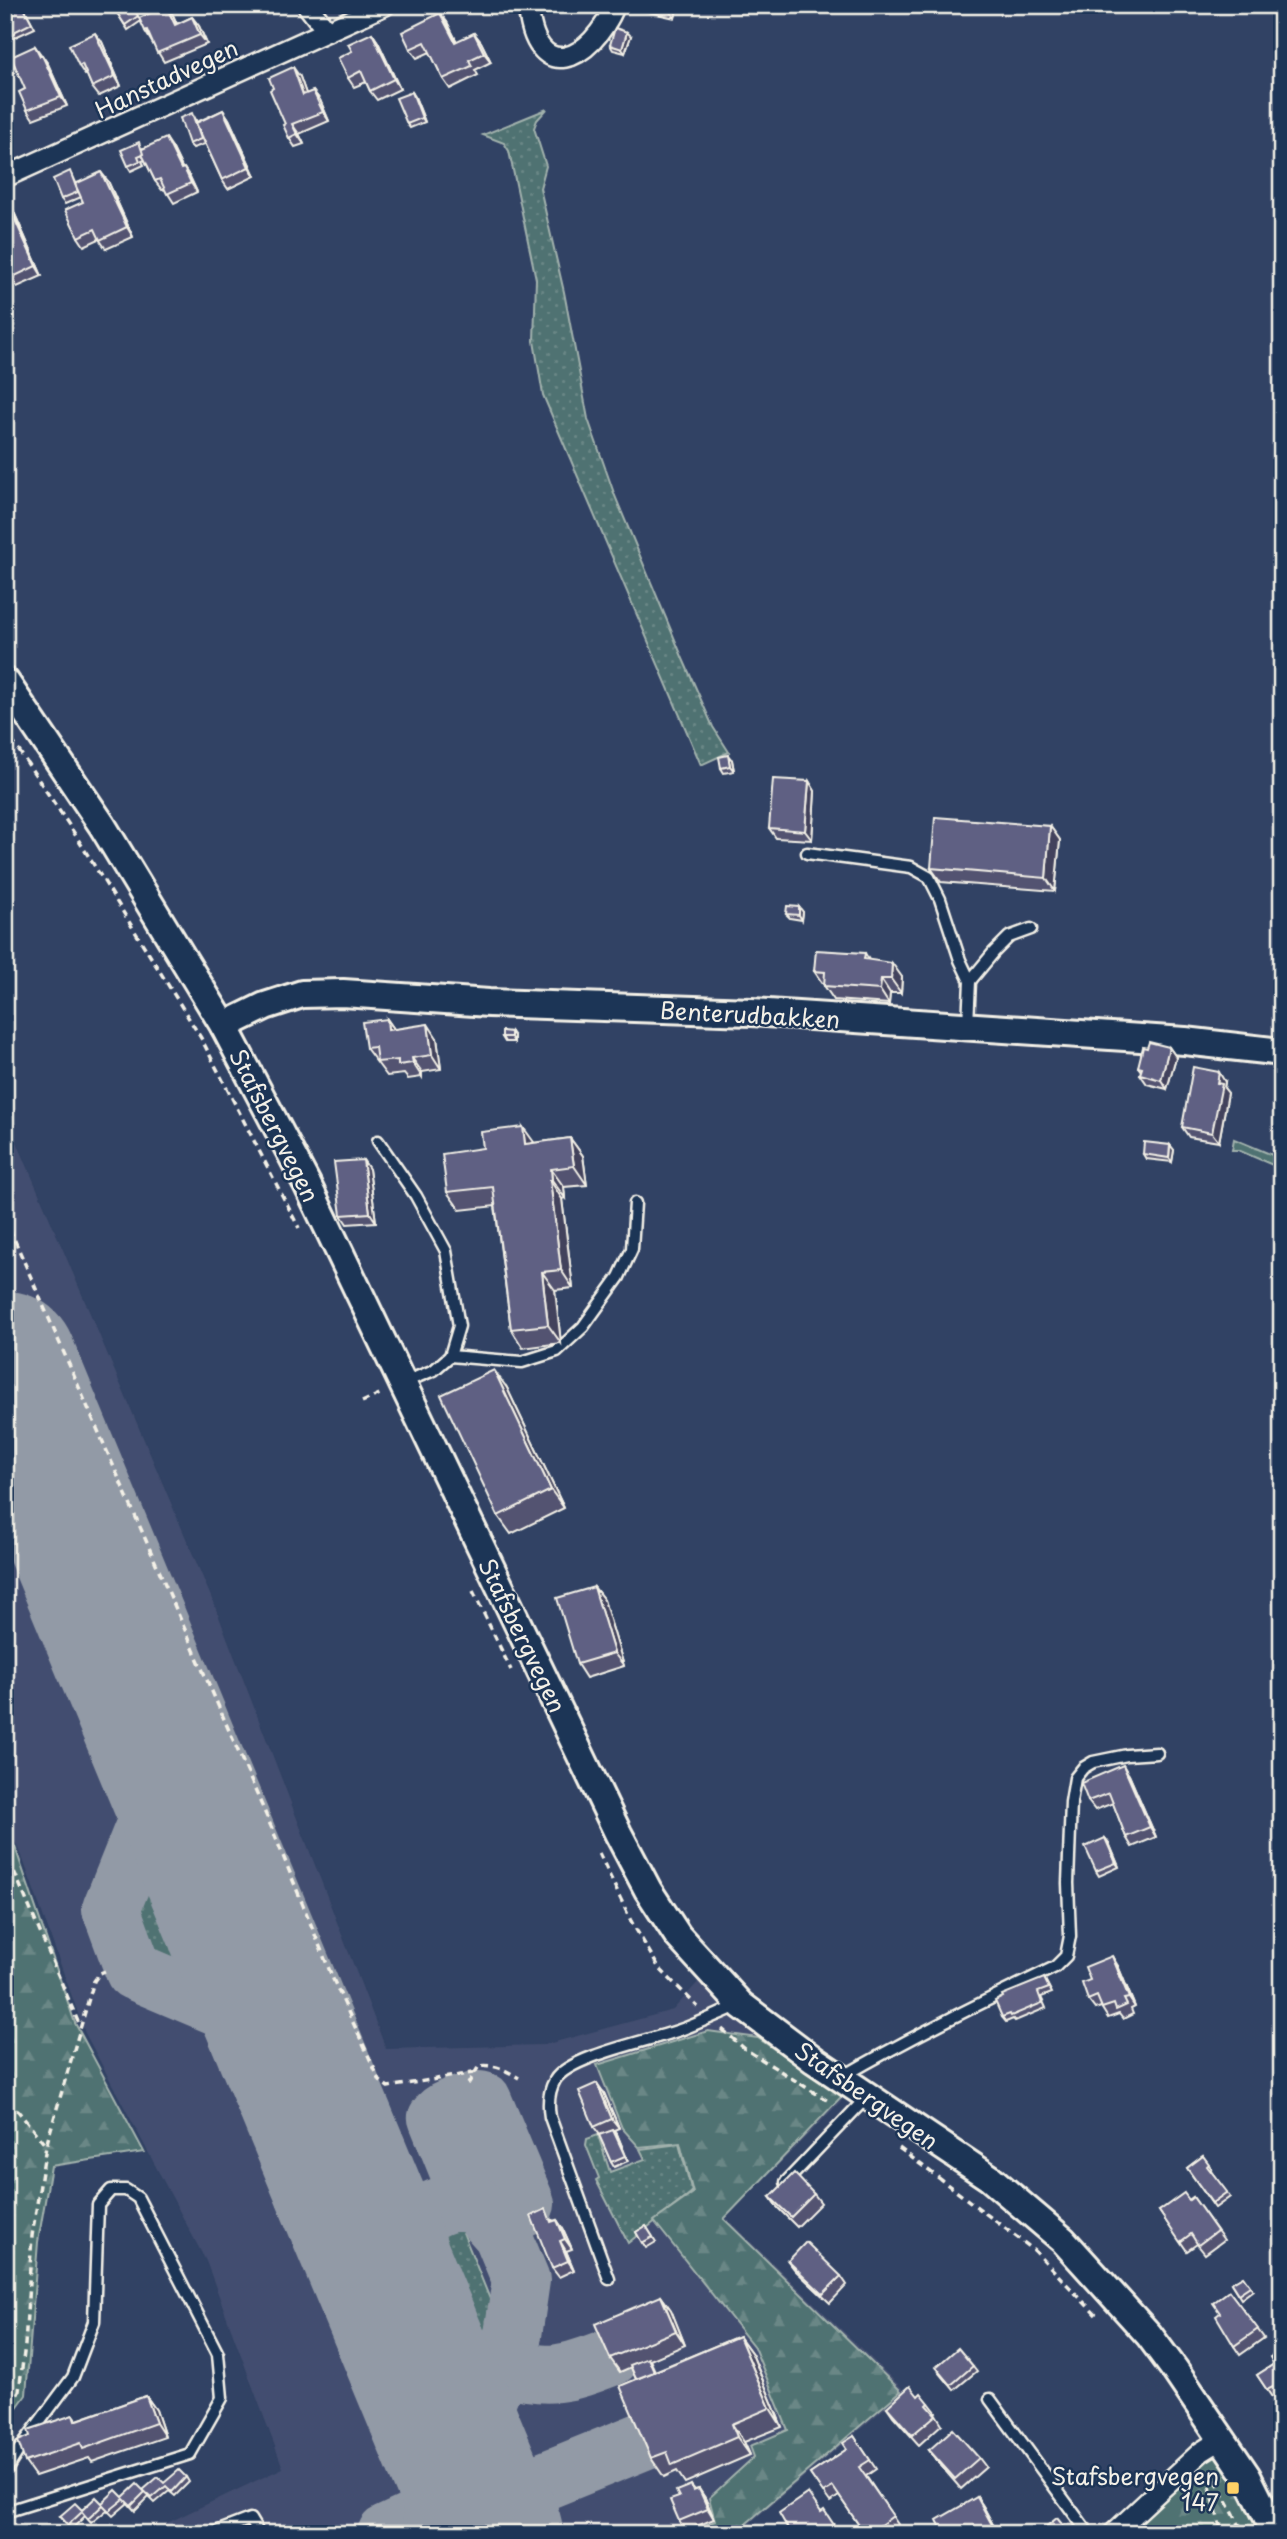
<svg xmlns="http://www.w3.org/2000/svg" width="1287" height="2539" viewBox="0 0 1287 2539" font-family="'Playpen Sans',sans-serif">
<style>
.built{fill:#434e6f}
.grass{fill:url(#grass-dots);stroke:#a2b2ad;stroke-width:2}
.forest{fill:url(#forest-firs);stroke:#a2b2ad;stroke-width:2}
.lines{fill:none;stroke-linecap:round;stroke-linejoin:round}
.taxiway{stroke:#929aa6;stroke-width:58}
.runway{stroke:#929aa6;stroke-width:144}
.service-casing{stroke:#f4f1e8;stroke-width:15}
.minor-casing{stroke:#f4f1e8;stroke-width:24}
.secondary-casing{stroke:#f4f1e8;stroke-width:32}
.path{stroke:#f4f1e8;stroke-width:3.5;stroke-dasharray:7 5;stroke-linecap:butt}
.service{stroke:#1d3557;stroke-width:10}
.minor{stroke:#1d3557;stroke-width:19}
.secondary{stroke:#1d3557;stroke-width:26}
.wall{fill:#525371;stroke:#f4f1e8;stroke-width:2}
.shaded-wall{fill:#42435c;stroke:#f4f1e8;stroke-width:2}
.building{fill:#5f6083;stroke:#f4f1e8;stroke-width:2}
.poi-dot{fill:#ffd166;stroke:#1d3557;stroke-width:2.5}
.labels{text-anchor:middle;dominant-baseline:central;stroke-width:5;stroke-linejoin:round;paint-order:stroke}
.street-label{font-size:23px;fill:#f4f1e8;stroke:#1d3557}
.poi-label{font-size:23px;fill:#f4f1e8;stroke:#1d3557;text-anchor:end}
</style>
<defs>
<pattern id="grass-dots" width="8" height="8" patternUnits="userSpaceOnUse" patternTransform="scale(1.75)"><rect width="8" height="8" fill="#507272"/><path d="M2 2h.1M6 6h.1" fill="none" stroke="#6a8786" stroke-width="1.8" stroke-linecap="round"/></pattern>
<pattern id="forest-firs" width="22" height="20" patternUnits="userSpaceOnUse" patternTransform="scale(1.75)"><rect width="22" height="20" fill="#507272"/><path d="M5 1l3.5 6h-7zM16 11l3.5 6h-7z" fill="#6a8786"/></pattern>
</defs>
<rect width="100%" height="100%" fill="#314264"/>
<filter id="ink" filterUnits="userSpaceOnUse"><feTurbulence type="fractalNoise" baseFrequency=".0143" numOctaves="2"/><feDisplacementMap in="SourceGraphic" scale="14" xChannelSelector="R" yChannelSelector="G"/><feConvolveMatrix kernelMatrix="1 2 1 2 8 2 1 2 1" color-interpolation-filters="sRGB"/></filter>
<g filter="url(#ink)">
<path class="built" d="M5,1114L214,1604L386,2049L544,2045L673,2010L701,1979L846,2096L726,2218L905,2391L737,2534H144L283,2468L206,2261L85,2033L19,1848L5,1829V1743L14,1737L5,1720Z"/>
<g class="grass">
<path d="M547,109L537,120L534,128L546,166L540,188L564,292L588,419L615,496L683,659L713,727L729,752L701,765L543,395L534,341L536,279L509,151L504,143L483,135Z"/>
<path d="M169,1792L258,2012L152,1969L125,1901Z"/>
<path d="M598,2135L610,2172L645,2159L640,2149L679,2144L692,2192L628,2243L596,2180L599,2178L586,2145L587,2139Z"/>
<path d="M460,2225L498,2319L500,2339L472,2408L460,2415L392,2253Z"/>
</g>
<g class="forest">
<path d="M1234,1139L1282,1159V1169L1238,1150H1232Z"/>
<path d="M5,1833L15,1847L75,2023L144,2152L51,2166L38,2242L26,2395L5,2424Z"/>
<path d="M708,2031L758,2038L842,2096L724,2219L901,2391L734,2534H690L689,2532L715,2521L709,2498L754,2457L750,2446L788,2430L754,2347L654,2221L693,2193L680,2143L639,2147L622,2128L597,2065Z"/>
<path d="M1214,2456L1226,2459L1265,2534H1123L1201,2463Z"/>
</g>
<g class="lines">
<g class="taxiway">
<path d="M171,1760L111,1909L134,1971L283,2034"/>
<path d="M453,2203L463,2193L464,2185L437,2118C445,2106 465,2104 479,2100L483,2101L526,2204L524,2208L512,2214"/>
<path d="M363,2226C395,2245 426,2204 455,2203C462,2202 470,2205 477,2206L502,2234L521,2280L513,2335L469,2445L467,2477L444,2504L431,2513L386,2534"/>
<path d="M501,2367C549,2379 565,2375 611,2357"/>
<path d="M431,2513L441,2509L480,2507L648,2439"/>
</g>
<path class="runway" d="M5,1363L491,2534"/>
<defs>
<g id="service">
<path d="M807,853L911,867L929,877L940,899L960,960L970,981L968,1024"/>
<path d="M970,981L994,952L1009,937L1031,929"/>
<path d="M378,1141L416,1196L446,1251L459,1326L450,1356L434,1370L405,1382"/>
<path d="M450,1356L522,1362L557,1351L583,1327L619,1277L632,1249L635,1203"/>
<path d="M842,2077C911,2037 983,2002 1055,1967L1066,1956L1070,1936L1068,1883L1071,1802L1075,1778L1083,1768L1093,1762L1127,1755L1157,1753"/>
<path d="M786,2182L867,2097"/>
<path d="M609,2279L550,2117C548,2105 548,2092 555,2080C569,2056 653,2040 680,2030C700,2023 720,2013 740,2005"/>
<path d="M990,2399L1089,2534"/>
<path d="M5,2472L18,2451L73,2377L94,2322L98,2205L111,2190H126L138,2198L218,2354L222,2398L190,2454L5,2512"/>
<path d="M211,2534L250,2519L259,2534"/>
</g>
<g id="minor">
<path d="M307,5L327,31"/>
<path d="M528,5C535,87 591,62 615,5"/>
<path d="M5,177L385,5"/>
<path d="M1113,2534L1201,2452L1222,2439"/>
</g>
<g id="secondary">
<path d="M5,681L102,825L224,1026L307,1184L618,1833L648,1890L678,1936L741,2005L814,2060L990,2178L1063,2240L1149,2335L1175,2370L1247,2476L1276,2534"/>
<path d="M224,1026L265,1006L302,994L343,993L489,1003L752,1012L1185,1041L1282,1052"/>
</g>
</defs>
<use href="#service" class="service-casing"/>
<use href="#minor" class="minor-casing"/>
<use href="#secondary" class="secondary-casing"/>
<g class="path">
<path d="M5,730L71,828L201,1038L299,1228"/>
<path d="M5,1218L273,1831L333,1979L380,2081L388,2087L473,2073"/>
<path d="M362,1402L382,1393"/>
<path d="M473,1591L511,1670"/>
<path d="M5,1850L79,2024"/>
<path d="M599,1853L631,1921L659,1968L698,2007"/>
<path d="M722,2029L745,2049L828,2101"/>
<path d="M468,2084L479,2066C496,2064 505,2070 519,2078"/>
<path d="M5,2105L18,2111L46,2146"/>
<path d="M899,2148L1035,2251L1098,2317"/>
<path d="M5,2414L19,2391L25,2345L32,2236L46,2146L94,1981L100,1973L105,1971"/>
<path d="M1210,2469L1244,2534"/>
<path d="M1207,2475L1222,2534"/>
</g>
<use href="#service" class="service"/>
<use href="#minor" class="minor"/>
<use href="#secondary" class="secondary"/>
</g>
<g class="wall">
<path d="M112,5H131L141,21L128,30Z"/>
<path d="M219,5H234L226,12Z"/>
<path d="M629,5H678L675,18L630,8Z"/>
<path d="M23,6L35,28L11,39L8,35Z"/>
<path d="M166,6L173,15L177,24L192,17L199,26L207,44L164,62L145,31Z"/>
<path d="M440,13L447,22L457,42L474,33L481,42L491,62L475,70L478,75L450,89L443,79L430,52L417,58L410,49Z"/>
<path d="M372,33L378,42L400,89L377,100L370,91L366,82L354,87L348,78L352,51Z"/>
<path d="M631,36L625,53L613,50L610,45Z"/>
<path d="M102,42L121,86L99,96L92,87L87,74L85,75L79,66Z"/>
<path d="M35,46L48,64L67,106L33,119L27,110L25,89Z"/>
<path d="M300,77L306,94L313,91L320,100L329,121L299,134L304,144L295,147L289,138L285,124Z"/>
<path d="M412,92L415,97L425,122L410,128L407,124Z"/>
<path d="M223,110L229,119L255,176L228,189L222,180L201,134L205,144L193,148L189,144L195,118L197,122Z"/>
<path d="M172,147L182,168L190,177L197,192L174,203L165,189L162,190L155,181L145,160L142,161L144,165L131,171L128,166L143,148Z"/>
<path d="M73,176L76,183L108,181L133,237L106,249L99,239L84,246L78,237L83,202L81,197L65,204L61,199Z"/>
<path d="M5,196L10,203L42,276L17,287L11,278L5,266Z"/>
<path d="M732,760L734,771L724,773L721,768Z"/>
<path d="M809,781L815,791L812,840L776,838L769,828Z"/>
<path d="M1050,826L1060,840L1055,891L941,882L931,868Z"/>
<path d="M799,907L803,912L802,920L790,918L786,914Z"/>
<path d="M865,953L869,960L902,977L901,993H890L889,1004L834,1000L814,971Z"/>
<path d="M387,1019L394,1029L437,1038L441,1069L422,1072V1077L408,1079L404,1074L387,1076L366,1048Z"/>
<path d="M514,1036V1042H505L502,1037Z"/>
<path d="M1169,1047L1176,1057L1167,1089L1147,1084L1140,1074L1141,1071L1138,1067L1147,1048Z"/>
<path d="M1225,1082L1224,1088L1228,1093L1219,1142L1189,1137L1182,1127Z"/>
<path d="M570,1138L583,1156L587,1185L564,1187L565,1198L562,1199L573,1288L555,1290L561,1343L523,1348L511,1329L495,1206L460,1210L447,1192L534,1143Z"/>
<path d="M1170,1145L1174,1150L1172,1162L1146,1159L1143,1154Z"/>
<path d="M363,1160L369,1169L376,1222L347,1224L341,1215Z"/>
<path d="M507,1388L564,1508L511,1534L498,1516Z"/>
<path d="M594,1587L604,1600L624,1666L586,1678L577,1664Z"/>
<path d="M1129,1775L1156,1837L1132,1847L1126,1837L1113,1803L1095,1810L1088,1801Z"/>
<path d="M1105,1838L1109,1843L1119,1867L1099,1876L1096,1871Z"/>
<path d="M1118,1966L1135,2007L1131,2009L1133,2014L1123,2019L1119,2014L1108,2018L1101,2007L1095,2009L1088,2000L1090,1980Z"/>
<path d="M1044,1978L1052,1993L1041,1997L1046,2008L1015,2021L1013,2019L1006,2022L1002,2017Z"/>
<path d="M604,2093L619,2128L614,2130L617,2134L628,2161L614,2167L611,2162L600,2135L594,2127Z"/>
<path d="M1203,2156L1212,2169L1210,2170L1230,2197L1215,2208L1187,2168Z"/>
<path d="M814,2194L821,2203L797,2227L777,2207L770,2197Z"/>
<path d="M1193,2197L1224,2240L1205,2254L1197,2244L1187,2251L1159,2211L1189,2200Z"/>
<path d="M552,2219L553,2221L557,2220L563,2229L572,2249L566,2251L574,2270L559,2277L552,2268Z"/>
<path d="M646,2226L656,2242L646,2248L636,2232Z"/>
<path d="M788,2261L841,2276L847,2285L830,2303L795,2270Z"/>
<path d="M1243,2276L1253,2290L1241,2299L1231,2283Z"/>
<path d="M1229,2291L1264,2338L1240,2355L1234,2346L1220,2313Z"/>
<path d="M661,2296L671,2310L685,2345L650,2360L655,2371L739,2336L752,2354L782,2427L744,2442L750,2455L685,2483L677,2471L664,2477L651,2458L636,2379L631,2367L620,2372L610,2358Z"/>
<path d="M1282,2350L1281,2395L1274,2400L1257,2375L1274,2364Z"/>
<path d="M973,2366L977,2371L954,2390L939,2372Z"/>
<path d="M146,2396L156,2410L165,2437L92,2462L89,2458L35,2476L25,2462L30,2436L73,2415L77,2420Z"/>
<path d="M918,2396L929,2403L936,2412L935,2413L942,2424L919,2445L893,2416L887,2407Z"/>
<path d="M854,2436L876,2469L866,2476L899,2526L888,2534H865L839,2496L830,2502L810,2474L847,2449Z"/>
<path d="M929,2450L979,2458L986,2467L961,2489L935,2459Z"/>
<path d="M186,2477L189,2482L175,2496L169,2491L155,2503L148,2496L149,2497L135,2511L128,2503L113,2516L107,2510L91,2523L85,2516L71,2530L60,2516L144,2491L164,2483Z"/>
<path d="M691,2485L695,2490L699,2489L705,2498L714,2519L685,2531L679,2521V2497Z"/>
<path d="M977,2497L983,2506L998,2534H944Z"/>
</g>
<g class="shaded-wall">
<path d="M669,5H678L675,18L668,9Z"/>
<path d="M166,6L173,15L181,34L175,25Z"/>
<path d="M440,13L447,22L462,52L455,42Z"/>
<path d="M192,17L199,26L207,44L200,35Z"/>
<path d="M627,32L631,36L625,53L622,49Z"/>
<path d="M95,33L102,42L121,86L115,76Z"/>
<path d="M372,33L378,42L400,89L394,79Z"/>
<path d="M474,33L481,42L491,62L484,53Z"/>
<path d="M42,55L48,64L67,106L61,97Z"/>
<path d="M293,67L300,77L310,105L303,95Z"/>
<path d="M313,91L320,100L329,121L323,112Z"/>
<path d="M412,92L415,97L425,122L422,118Z"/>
<path d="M223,110L229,119L255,176L249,167Z"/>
<path d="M292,124L299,134L304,144L297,134Z"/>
<path d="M166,138L172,147L187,178L181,169Z"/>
<path d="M184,168L190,177L197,192L191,183Z"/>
<path d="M101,172L108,181L133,237L127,227Z"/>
<path d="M5,196L10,203L42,276L36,266Z"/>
<path d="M728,755L732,760L734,771L730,766Z"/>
<path d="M809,781L815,791L812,840L805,831Z"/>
<path d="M1050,826L1060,840L1055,891L1046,878Z"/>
<path d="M799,907L803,912L802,920L799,915Z"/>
<path d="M892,963L902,977L901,993L891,979Z"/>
<path d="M881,979L890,993L889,1004L880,990Z"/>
<path d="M387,1019L396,1032L388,1030Z"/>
<path d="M428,1024L437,1038L441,1069L432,1055Z"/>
<path d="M511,1032L514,1036V1042L511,1037Z"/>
<path d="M1169,1047L1176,1057L1167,1089L1161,1080Z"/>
<path d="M412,1058L422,1072V1077L413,1063Z"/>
<path d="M1219,1072L1225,1082L1224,1088L1228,1093L1219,1142L1212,1133L1217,1083Z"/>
<path d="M523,1127L536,1145L525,1144Z"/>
<path d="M570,1138L583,1156L587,1185L574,1166Z"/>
<path d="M1170,1145L1174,1150L1172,1162L1169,1158Z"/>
<path d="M363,1160L369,1169L376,1222L370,1213Z"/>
<path d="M551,1169L564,1187L565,1198L552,1180Z"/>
<path d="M550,1180L562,1199L573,1288L561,1270Z"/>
<path d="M542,1272L555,1290L561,1343L548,1325Z"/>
<path d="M494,1370L507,1388L564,1508L551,1490Z"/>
<path d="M594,1587L604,1600L624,1666L614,1653Z"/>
<path d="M1123,1765L1129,1775L1156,1837L1150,1827Z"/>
<path d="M1105,1838L1109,1843L1119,1867L1116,1863Z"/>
<path d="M1112,1956L1118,1966L1135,2007L1129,1998Z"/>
<path d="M597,2083L604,2093L619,2128L612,2119Z"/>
<path d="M613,2130L617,2134L628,2161L625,2156Z"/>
<path d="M557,2220L563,2229L572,2249L565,2239Z"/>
<path d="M560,2241L566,2251L574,2270L568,2261Z"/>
<path d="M661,2296L671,2310L685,2345L676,2331Z"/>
<path d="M739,2336L752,2354L782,2427L770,2408Z"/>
<path d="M146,2396L156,2410L165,2437L156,2423Z"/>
<path d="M732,2424L744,2442L750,2455L737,2437Z"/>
<path d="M699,2489L705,2498L714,2519L708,2509Z"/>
<path d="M977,2497L983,2506L998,2534H997Z"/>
</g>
<g class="building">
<path d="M112,5H131L138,16L125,25Z"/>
<path d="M652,5H669L668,9Z"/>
<path d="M23,6L32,23L8,35L5,29V15Z"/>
<path d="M166,6L175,25L192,17L200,35L157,53L147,30L145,31L139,18Z"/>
<path d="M440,13L455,42L474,33L484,53L469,60L472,66L443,79L425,42L410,49L402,32Z"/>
<path d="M615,28L627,32L622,49L610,45Z"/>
<path d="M95,33L115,76L92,87L82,64L79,66L69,45Z"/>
<path d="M372,33L394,79L370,91L361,71L348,78L338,58L352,51L348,44Z"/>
<path d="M35,46L40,56L42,55L61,97L27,110L19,92L25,89L11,57Z"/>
<path d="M293,67L303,95L313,91L323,112L292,124L297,134L289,138L283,125L285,124L270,90L273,88L269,78Z"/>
<path d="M412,92L422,118L407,124L396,98Z"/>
<path d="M223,110L249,167L222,180L196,123Z"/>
<path d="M192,113L201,139L189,144L180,118Z"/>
<path d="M166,138L181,169L184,168L191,183L167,194L160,179L155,181L140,150Z"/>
<path d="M139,142L143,154L138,156L140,161L128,166L121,150Z"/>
<path d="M70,171L78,192L61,199L53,179Z"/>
<path d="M101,172L127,227L100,240L95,229L78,237L65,210L83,202L75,184Z"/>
<path d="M5,198L36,266L11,278L5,266Z"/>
<path d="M728,755L730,766L721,768L719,757Z"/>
<path d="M773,779L809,781L805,831L769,828Z"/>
<path d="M935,817L1050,826L1046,878L931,868Z"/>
<path d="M787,906L799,907V915L786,914Z"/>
<path d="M816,950L865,953L864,959L892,963L891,979H881L880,990L824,986L825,972L814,971Z"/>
<path d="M387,1019L388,1030L428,1024L432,1055L412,1058L413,1063L398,1065V1060L377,1062L375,1047L366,1048L362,1022Z"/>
<path d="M502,1031L511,1032V1037H502Z"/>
<path d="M1149,1042L1169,1047L1161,1080L1140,1074L1142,1068L1138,1067L1143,1047L1147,1048Z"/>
<path d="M1193,1067L1219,1072L1217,1083L1222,1084L1212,1133L1182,1127Z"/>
<path d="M523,1127L525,1144L570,1138L574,1166L551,1169L552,1180H550L561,1270L542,1272L548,1325L511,1329L493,1187L447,1192L442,1154L483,1148L481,1132Z"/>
<path d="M1144,1142L1170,1145L1169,1158L1143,1154Z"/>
<path d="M363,1160L370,1213L341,1215L334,1162Z"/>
<path d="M494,1370L551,1490L498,1516L441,1395Z"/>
<path d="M594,1587L614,1653L577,1664L557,1598Z"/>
<path d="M1123,1765L1150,1827L1126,1837L1109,1793L1088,1801L1081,1783Z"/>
<path d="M1105,1838L1116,1863L1096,1871L1085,1847Z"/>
<path d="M1112,1956L1129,1998L1124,1999L1127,2005L1116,2010L1114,2004L1102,2008L1097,1996L1088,2000L1082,1983L1090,1980L1085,1967Z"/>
<path d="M1044,1978L1049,1988L1038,1992L1042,2003L1011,2016L1010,2014L1002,2017L995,2001L1003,1997L1002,1995Z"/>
<path d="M597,2083L612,2119L594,2127L579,2091Z"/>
<path d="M613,2130L625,2156L611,2162L599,2135Z"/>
<path d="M1203,2156L1209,2164L1207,2166L1227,2192L1212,2203L1187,2168Z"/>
<path d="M794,2173L814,2194L791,2217L770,2197Z"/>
<path d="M1184,2193L1189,2200L1193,2197L1217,2231L1198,2245L1191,2234L1180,2242L1159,2211Z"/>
<path d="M546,2209L551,2222L557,2220L565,2239L560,2241L568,2261L552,2268L531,2216Z"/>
<path d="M646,2226L653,2237L642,2243L636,2232Z"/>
<path d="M806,2242L841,2276L823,2294L788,2261Z"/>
<path d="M1243,2276L1250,2286L1238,2294L1231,2283Z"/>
<path d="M1229,2291L1258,2329L1234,2346L1216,2316L1220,2313L1213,2303Z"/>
<path d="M661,2296L676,2331L610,2358L595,2324Z"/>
<path d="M739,2336L770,2408L732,2424L737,2437L672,2465L667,2452L651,2458L620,2386Z"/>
<path d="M958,2348L973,2366L951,2385L936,2367Z"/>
<path d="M1282,2350V2359L1274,2364L1270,2357Z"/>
<path d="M648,2358L654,2372L636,2379L630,2365Z"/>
<path d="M1282,2359V2397L1275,2386L1267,2390L1257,2375Z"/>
<path d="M910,2386L918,2396L921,2393L929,2403L927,2405L936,2415L912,2435L887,2407Z"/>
<path d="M146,2396L156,2423L83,2449L81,2443L25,2462L18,2441L30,2436L28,2430L73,2415L75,2421Z"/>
<path d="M953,2429L979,2458L955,2479L929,2450Z"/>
<path d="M854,2436L870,2460L859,2467L893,2516L868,2534H865L833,2487L823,2493L810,2474L847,2449L843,2443Z"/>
<path d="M179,2470L186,2477L172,2492L166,2486L152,2498L143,2490L158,2477L164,2483Z"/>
<path d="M137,2484L145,2492L131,2506L124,2499L109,2511L103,2505L88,2519L82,2512L68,2525L60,2516L75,2503L82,2510L96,2497L102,2503L116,2490L123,2497Z"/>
<path d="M691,2485L693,2491L699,2489L708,2509L679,2521L670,2500L679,2497L676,2491Z"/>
<path d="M808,2493L821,2512L824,2510L840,2534H813L810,2530L805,2534H791L779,2513Z"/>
<path d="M977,2497L997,2534H961L958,2529L949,2534H944L937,2520Z"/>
<path d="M1057,2518L1070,2534H1037Z"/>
<path d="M760,2529L763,2534H752Z"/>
</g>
</g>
<rect class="poi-dot" x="1226" y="2481" width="14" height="14" rx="3.5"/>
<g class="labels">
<g class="street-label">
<text transform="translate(166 78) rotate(-25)">Hanstadvegen</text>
<text transform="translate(750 1014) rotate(3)">Benterudbakken</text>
<text transform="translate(275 1125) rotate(63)">Stafsbergvegen</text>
<text transform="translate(523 1635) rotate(64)">Stafsbergvegen</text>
<text transform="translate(867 2095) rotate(35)">Stafsbergvegen</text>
</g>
<g class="poi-label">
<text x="1219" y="2475">Stafsbergvegen<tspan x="1219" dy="26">147</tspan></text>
</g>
</g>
<rect width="1287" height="2539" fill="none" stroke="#1d3557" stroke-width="28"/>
<rect x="14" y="14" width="1259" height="2511" fill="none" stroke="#f4f1e8" stroke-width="2.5" filter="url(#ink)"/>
</svg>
